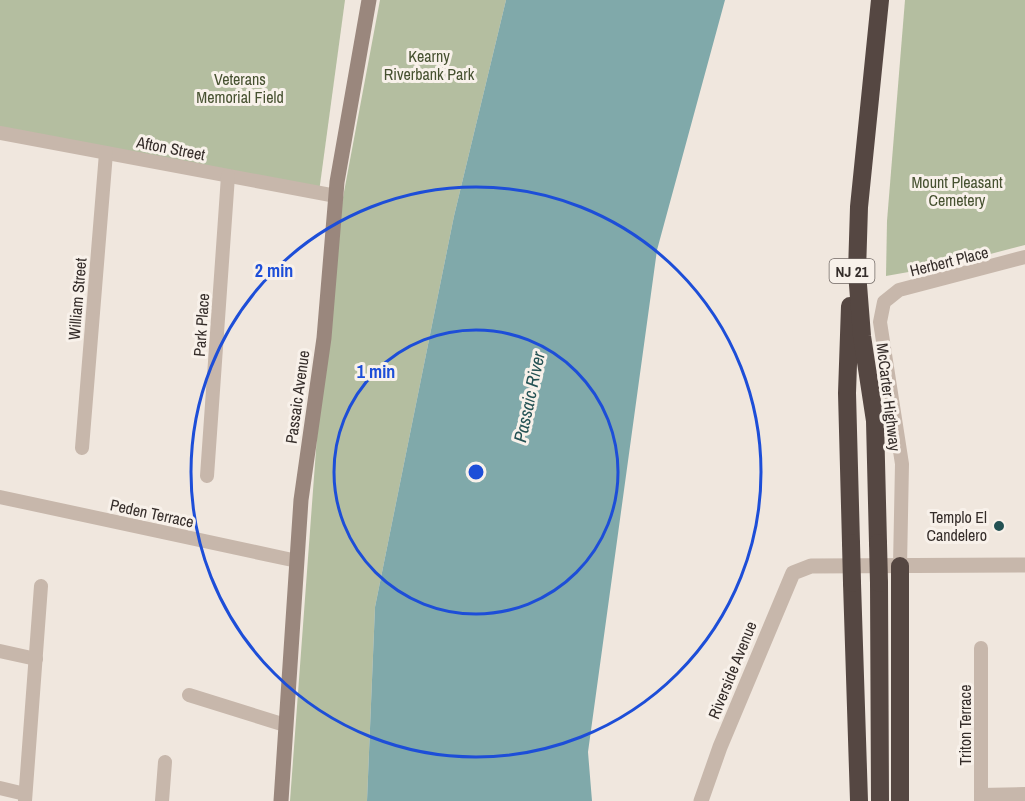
<svg xmlns="http://www.w3.org/2000/svg" width="1025" height="801" viewBox="0 0 1025 801" font-family="'Archivo Narrow',sans-serif">
<style>
.green{fill:#b4bea0}
.water{fill:#80a9aa}
.lines{fill:none;stroke-linecap:round;stroke-linejoin:round}
.minor{stroke:#c7b7ab;stroke-width:14}
.tertiary{stroke:#c7b7ab;stroke-width:15}
.secondary{stroke:#9a877d;stroke-width:15}
.motorway{stroke:#554742;stroke-width:18}
.motorway-bridge{stroke:#554742;stroke-width:18}
.ring{fill:none;stroke:#1d4ed8;stroke-width:3}
.poi-dot{fill:#235153;stroke:#f8f1ea;stroke-width:2}
.labels{text-anchor:middle;dominant-baseline:central;stroke-width:6;stroke-linejoin:round;paint-order:stroke}
.shield{fill:#f8f1ea;stroke:#706864;stroke-width:1.5}
.shield-label{font-size:15px;font-weight:bold;fill:#352d2a}
.park-label{font-size:16px;fill:#465130;stroke:#f8f1ea}
.street-label{font-size:16px;fill:#352d2a;stroke:#f8f1ea}
.poi-label{font-size:16px;fill:#352d2a;stroke:#f8f1ea;text-anchor:end}
.water-label{font-size:18px;font-style:italic;fill:#235153;stroke:#f8f1ea}
.centre{fill:#1d4ed8;stroke:#f8f1ea;stroke-width:3}
.ring-label{font-size:18px;text-anchor:middle;font-weight:bold;fill:#1d4ed8;stroke:#f8f1ea;stroke-width:6;stroke-linejoin:round;paint-order:stroke}
</style>
<rect width="100%" height="100%" fill="#f0e7de"/>
<g class="green">
<path d="M0,0H345L319,192L0,132Z"/>
<path d="M380,0H506L454,216L375,607L367,801H290L318,423L341,208Z"/>
<path d="M905,0H1025V245L948,265L886,276L887,221Z"/>
</g>
<path class="water" d="M506,0H725L657,250L588,752L592,801H367L375,607L454,216Z"/>
<g class="lines">
<g class="minor">
<path d="M0,133L336,196"/>
<path d="M82,448L106,153"/>
<path d="M207,476L228,176"/>
<path d="M0,497L297,561"/>
<path d="M900,566L902,464L880,322L884,302L899,290L1025,257"/>
<path d="M981,648V801"/>
<path d="M0,651L36,659"/>
<path d="M189,695L285,725"/>
<path d="M0,788L25,794"/>
<path d="M981,795L1025,794"/>
<path d="M25,801L41,586"/>
<path d="M162,801L165,762"/>
</g>
<path class="tertiary" d="M701,801L720,747L793,573L811,566L1025,565"/>
<path class="secondary" d="M281,801L301,500L324,338L337,182L369,0"/>
<g class="motorway">
<path d="M850,306L847,393L851,543"/>
<path d="M878,543L875,421L862,336L857,272L859,207L880,0"/>
<path d="M900,566V801"/>
<path d="M852,583L859,801"/>
<path d="M879,583L880,801"/>
</g>
<g class="motorway-bridge">
<path d="M851,543L852,583"/>
<path d="M878,543L879,583"/>
</g>
</g>
<g class="ring">
<circle cx="476" cy="472" r="142"/>
<circle cx="476" cy="472" r="285"/>
</g>
<circle class="poi-dot" cx="999" cy="526" r="6"/>
<g class="labels">
<rect class="shield" x="829.5" y="259" width="45" height="24" rx="4.5"/>
<g class="shield-label">
<text x="852" y="271">NJ 21</text>
</g>
<g class="park-label">
<text x="429" y="56">Kearny<tspan x="429" dy="18">Riverbank Park</tspan></text>
<text x="240" y="79">Veterans<tspan x="240" dy="18">Memorial Field</tspan></text>
<text x="957" y="182">Mount Pleasant<tspan x="957" dy="18">Cemetery</tspan></text>
</g>
<g class="street-label">
<text transform="translate(171 148) rotate(11)">Afton Street</text>
<text transform="translate(949 261) rotate(-14)">Herbert Place</text>
<text transform="translate(77 299) rotate(-85)">William Street</text>
<text transform="translate(201 325) rotate(-86)">Park Place</text>
<text transform="translate(297 397) rotate(-82)">Passaic Avenue</text>
<text transform="translate(889 397) rotate(83)">McCarter Highway</text>
<text transform="translate(152 513) rotate(12)">Peden Terrace</text>
<text transform="translate(732 670) rotate(-68)">Riverside Avenue</text>
<text transform="translate(965 725) rotate(-90)">Triton Terrace</text>
</g>
<g class="poi-label">
<text x="987" y="517">Templo El<tspan x="987" dy="18">Candelero</tspan></text>
</g>
<g class="water-label">
<text transform="translate(529 397) rotate(-78)">Passaic River</text>
</g>
</g>
<circle cx="476" cy="472" r="9" class="centre"/>
<g class="ring-label">
<text x="274" y="277">2 min</text>
<text x="376" y="378">1 min</text>
</g>
</svg>
